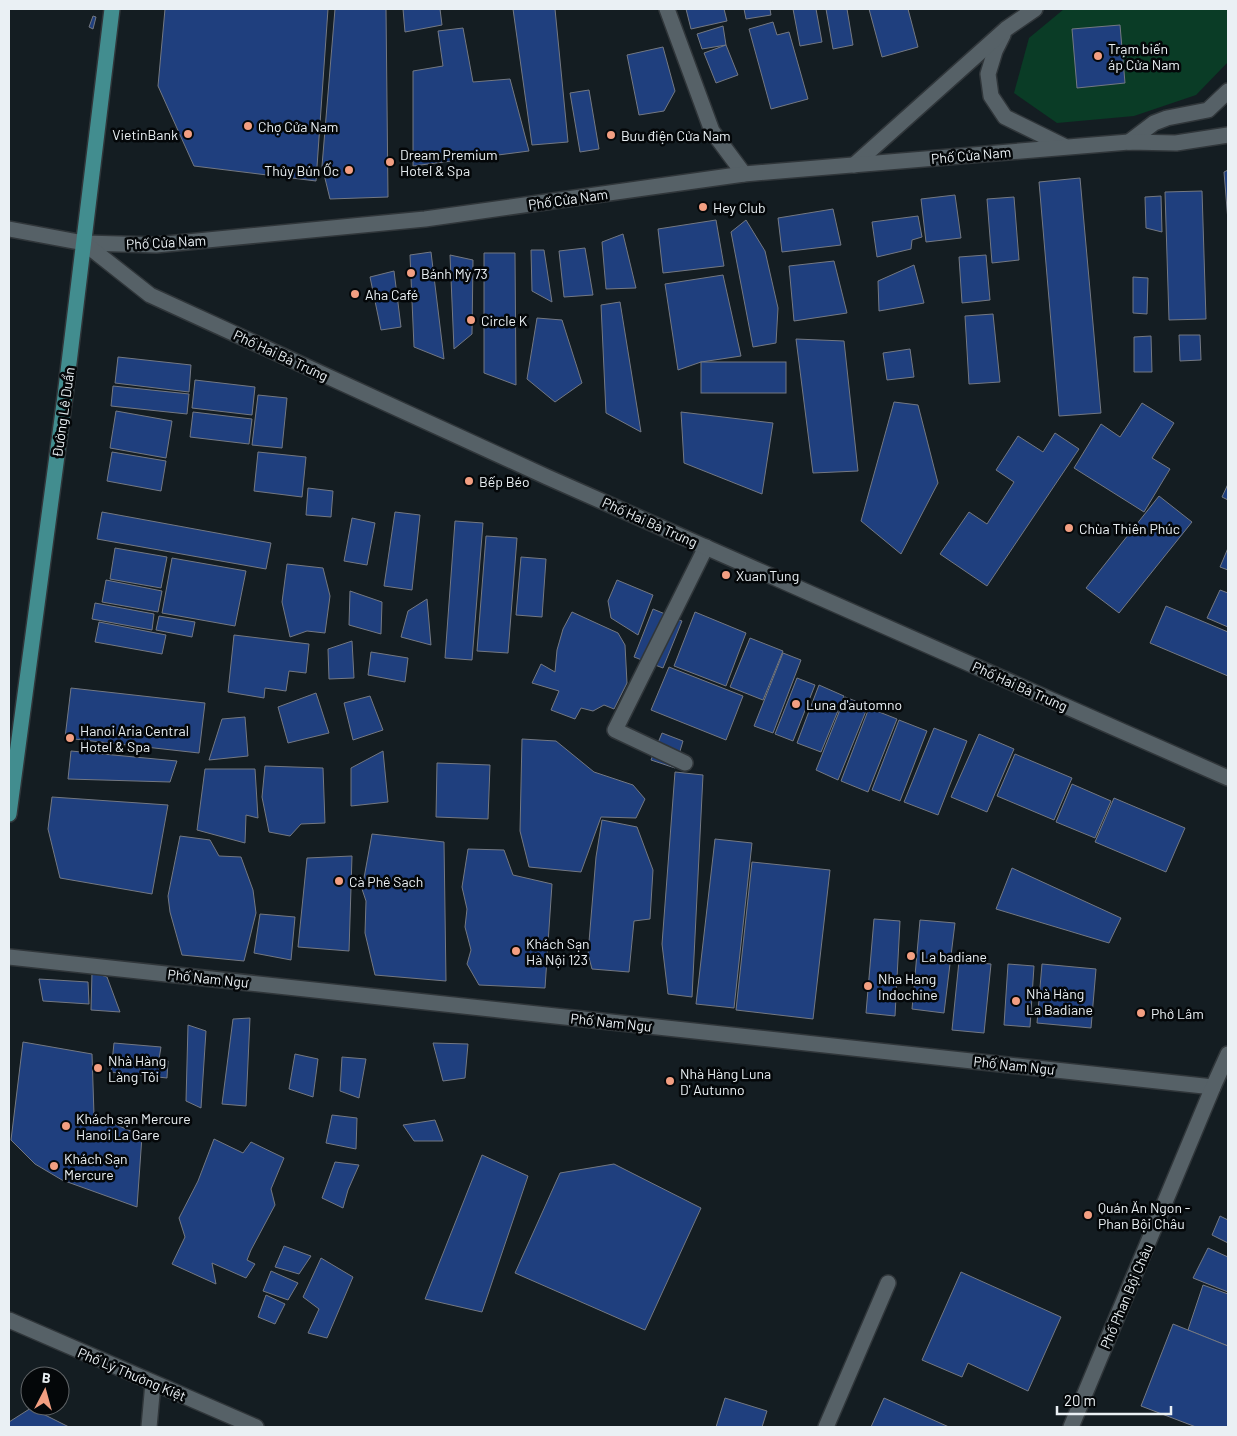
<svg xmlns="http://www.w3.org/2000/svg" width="1237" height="1436" viewBox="0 0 1237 1436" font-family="Barlow,sans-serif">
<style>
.green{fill:#0a3c26}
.building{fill:#1f3f7e;stroke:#737882}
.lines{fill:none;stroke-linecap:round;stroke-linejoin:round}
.service-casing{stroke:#30363a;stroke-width:18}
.minor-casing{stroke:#30363a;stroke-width:18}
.tertiary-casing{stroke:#30363a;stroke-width:18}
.secondary-casing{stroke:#30363a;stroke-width:18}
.primary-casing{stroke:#30363a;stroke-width:18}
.service{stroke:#566167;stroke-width:15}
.minor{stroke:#566167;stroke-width:15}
.tertiary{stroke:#566167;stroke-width:15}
.secondary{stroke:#566167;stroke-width:15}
.primary{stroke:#428d8f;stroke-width:15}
.poi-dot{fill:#f39f82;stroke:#040709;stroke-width:2}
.labels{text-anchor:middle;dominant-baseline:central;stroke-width:5;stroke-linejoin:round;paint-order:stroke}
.poi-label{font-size:14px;fill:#eaf0f4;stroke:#040709;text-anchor:start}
.street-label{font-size:14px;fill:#eaf0f4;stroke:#040709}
</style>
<rect width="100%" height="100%" fill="#141d22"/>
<path class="green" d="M1064,9H1228V62L1196,95L1134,116L1057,123L1014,93L1029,38Z"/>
<g class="building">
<path d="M165,9H328L316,181L194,166L158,86Z"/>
<path d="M335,9H386L388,197L330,199L322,166Z"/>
<path d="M403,9H440L442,25L405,32Z"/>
<path d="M513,9H555L568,142L532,145Z"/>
<path d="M686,9H724L727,21L691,29Z"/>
<path d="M744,9H770L771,15L746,19Z"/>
<path d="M793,9H816L822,42L800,46Z"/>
<path d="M826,9H847L853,45L833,49Z"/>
<path d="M869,9H908L918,47L882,57Z"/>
<path d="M93,16L96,17L93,29L89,27Z"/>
<path d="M773,22L777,35L789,32L808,99L771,109L749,29Z"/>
<path d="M1120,25L1125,83L1077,88L1072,29Z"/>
<path d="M723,26L726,45L702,49L697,34Z"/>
<path d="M463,28L473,82L510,79L529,151L413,166V71L443,66L438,31Z"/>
<path d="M726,45L738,75L716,83L704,53Z"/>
<path d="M663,47L675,91L664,111L639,115L627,55Z"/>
<path d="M589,90L599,149L580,152L570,93Z"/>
<path d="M1228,170V221L1224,172Z"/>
<path d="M1080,178L1101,413L1059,416L1039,182Z"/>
<path d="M1202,191L1206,319L1169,320L1165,192Z"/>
<path d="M955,195L961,238L926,242L921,199Z"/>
<path d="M1161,196L1162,232L1146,228L1145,197Z"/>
<path d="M1014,197L1019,260L992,263L987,199Z"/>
<path d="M833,209L841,245L782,252L778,218Z"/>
<path d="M918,216L922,237L912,240L911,249L877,257L872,222Z"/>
<path d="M716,220L724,266L663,273L658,229Z"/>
<path d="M746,220L765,251L778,308L776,343L753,347L731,232Z"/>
<path d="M623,234L636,288L606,289L602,242Z"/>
<path d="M585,248L593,295L564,297L559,251Z"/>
<path d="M531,250H544L552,302L532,291Z"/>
<path d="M431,252L444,359L414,347L410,255Z"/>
<path d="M484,253H515L516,385L484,373Z"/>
<path d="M450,255L473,260L472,334L454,349Z"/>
<path d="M986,255L990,300L962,303L959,257Z"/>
<path d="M834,261L847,313L794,321L789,266Z"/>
<path d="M914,265L924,303L879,311L878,281Z"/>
<path d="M394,271L401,327L381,330L370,277Z"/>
<path d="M723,275L741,356L701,362L678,370L665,284Z"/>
<path d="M1133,277L1148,278L1147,314L1133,313Z"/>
<path d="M620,302L641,432L606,413L601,305Z"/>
<path d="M993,314L1000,382L969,384L965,316Z"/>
<path d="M537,318L562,320L582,383L555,402L527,379Z"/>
<path d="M1179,335H1200L1201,360L1180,361Z"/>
<path d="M1151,336L1152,372H1134V337Z"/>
<path d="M796,339L844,341L858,471L813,473Z"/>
<path d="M910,349L914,377L887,380L883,353Z"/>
<path d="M118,357L191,365L189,392L115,383Z"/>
<rect x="701" y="362" width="85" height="31"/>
<path d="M195,380L255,387L252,415L192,408Z"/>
<path d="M113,386L189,394L187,414L111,406Z"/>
<path d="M258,395L287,398L282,448L252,445Z"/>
<path d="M894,402L918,405L938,483L901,554L861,521Z"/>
<path d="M1142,403L1174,423L1152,458L1170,469L1144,512L1074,468L1101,424L1120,437Z"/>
<path d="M116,411L172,421L166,458L110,448Z"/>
<path d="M193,412L252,419L249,444L190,437Z"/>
<path d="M681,412L773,423L762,494L684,463Z"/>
<path d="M1055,433L1079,449L987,586L940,554L969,512L987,524L1014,482L996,470L1018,436L1043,452Z"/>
<path d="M112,452L166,461L161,491L107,481Z"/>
<path d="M258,452L306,457L302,497L254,491Z"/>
<path d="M1228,484V500L1222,497Z"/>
<path d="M308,488L333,491L331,517L306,515Z"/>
<path d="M1159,496L1192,522L1119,613L1086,588Z"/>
<path d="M102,512L271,543L266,569L97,539Z"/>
<path d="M395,512L420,515L412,590L384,586Z"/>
<path d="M352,518L375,523L367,565L344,561Z"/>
<path d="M455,521L483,523L472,660L445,658Z"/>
<path d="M486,536L517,538L508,653L477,651Z"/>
<path d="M115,548L167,557L161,588L110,579Z"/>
<path d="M1228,548V570L1220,567Z"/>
<path d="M521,557L546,559L542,617L516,615Z"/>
<path d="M172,558L246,571L235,626L162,613Z"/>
<path d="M287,564L323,568L330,596L325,633L307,631L290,637L282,602Z"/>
<path d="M106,580L162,591L158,612L102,602Z"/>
<path d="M617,580L653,595L638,635L611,618L608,601Z"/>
<path d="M1220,590L1228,593V627L1207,618Z"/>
<path d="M350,591L382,602L381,634L349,625Z"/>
<path d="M427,599L431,645L401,637L408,611Z"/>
<path d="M95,603L154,614L152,630L92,619Z"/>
<path d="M1166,606L1228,632V676L1150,643Z"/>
<path d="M653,609L682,621L663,668L634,657Z"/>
<path d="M572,612L618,633L625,645L627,683L614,709L604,705L593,711L581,708L575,719L551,710L559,691L532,683L541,664L555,672L557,650L563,629Z"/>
<path d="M695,612L746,633L726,686L674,666Z"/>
<path d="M159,616L195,622L192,637L156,630Z"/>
<path d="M99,622L166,635L162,654L95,642Z"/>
<path d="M234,635L309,644L306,673L289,671L286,691L265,688L264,698L228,692Z"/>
<path d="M750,638L783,651L763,700L730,687Z"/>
<path d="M352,641L354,678L329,679L328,649Z"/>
<path d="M371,652L408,658L405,682L368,675Z"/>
<path d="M783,653L801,660L773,733L754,726Z"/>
<path d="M669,667L743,696L726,740L651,710Z"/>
<path d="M797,678L815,685L793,741L775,734Z"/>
<path d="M819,685L844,696L821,752L797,743Z"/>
<path d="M71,688L205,703L199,753L65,738Z"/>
<path d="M316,693L329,733L288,743L278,707Z"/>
<path d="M370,696L383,730L353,740L344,703Z"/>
<path d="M845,697L868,706L838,780L816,770Z"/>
<path d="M869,708L897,719L868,792L841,781Z"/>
<path d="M245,717L248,756L209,760L222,719Z"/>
<path d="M899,720L927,731L900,801L872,790Z"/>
<path d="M934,728L967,741L938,815L904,802Z"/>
<path d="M662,733L683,741L675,768L651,760Z"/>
<path d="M979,734L1014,749L987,812L951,797Z"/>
<path d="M522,739L556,741L594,772L633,785L645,799L636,818L601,817L581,872L529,867L520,831Z"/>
<path d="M71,751L177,761L170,782L68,779Z"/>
<path d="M383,751L388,802L351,806V768Z"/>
<path d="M1015,754L1072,778L1054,820L997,796Z"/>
<path d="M437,763L490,765L488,819L436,817Z"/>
<path d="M265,766L323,768L325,823L301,824L290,836L269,832L262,797Z"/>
<path d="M205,769H255L258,818L246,815L245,843L197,830Z"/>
<path d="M675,772L703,775L692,997L668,994L662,944Z"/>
<path d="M1072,784L1111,801L1095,838L1056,822Z"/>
<path d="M52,797L168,805L152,894L60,878L48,829Z"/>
<path d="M1114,798L1185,828L1166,872L1095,842Z"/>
<path d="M602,820L637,827L653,870L650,919L634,921L629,972L592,969L588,954L596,857Z"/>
<path d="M372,834L444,842L446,981L375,975L365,933L366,901L362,889Z"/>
<path d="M180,836L210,840L219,856L241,857L253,890L256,913L244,961L182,955L170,912L168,896Z"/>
<path d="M715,839L752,843L734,1008L696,1004Z"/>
<path d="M468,849L504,850L513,875L552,884L545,988L479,985L467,964L471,950L465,927L467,909L462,887Z"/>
<path d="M352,856L349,951L298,947L307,858Z"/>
<path d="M752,862L830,870L813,1019L736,1010Z"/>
<path d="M1012,868L1121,918L1109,943L996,909Z"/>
<path d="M260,914L295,917L291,960L254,953Z"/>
<path d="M874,919L900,921L895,1016L866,1013Z"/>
<path d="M920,920L955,923L944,1013L912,1009Z"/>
<path d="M959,961L991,964L984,1033L952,1030Z"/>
<path d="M1008,964L1034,966L1030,1027L1004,1025Z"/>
<path d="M1042,964L1096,969L1091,1028L1037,1023Z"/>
<path d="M92,972L107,977L120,1012L91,1010Z"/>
<path d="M39,979L88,982L89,1004L43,1001Z"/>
<path d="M250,1018L246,1106L222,1104L233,1019Z"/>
<path d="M188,1025L206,1031L201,1108L186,1101Z"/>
<path d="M23,1042L92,1054L94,1115L142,1136L137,1207L62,1180L35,1164L11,1140Z"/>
<path d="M114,1043L161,1047L159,1059L168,1061L167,1078L111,1072Z"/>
<path d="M433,1043L468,1044L465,1078L443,1081Z"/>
<path d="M295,1054L318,1059L313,1097L289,1089Z"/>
<path d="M342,1057L366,1059L359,1098L340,1091Z"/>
<path d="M332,1115L357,1118L356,1149L326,1143Z"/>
<path d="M435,1120L443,1141H414L403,1125Z"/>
<path d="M214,1139L243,1153L251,1142L284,1158L271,1189L275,1205L251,1250L247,1260L255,1264L246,1278L212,1263L216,1284L172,1264L185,1237L179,1218L198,1181Z"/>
<path d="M482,1155L528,1176L482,1312L425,1299Z"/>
<path d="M335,1162L359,1165L348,1190L343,1208L322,1198Z"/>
<path d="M614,1164L701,1208L645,1330L515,1273L560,1173Z"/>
<path d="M1220,1216L1228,1220V1243L1212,1235Z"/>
<path d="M284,1246L311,1256L299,1274L275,1267Z"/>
<path d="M1208,1248L1228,1257V1292L1193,1278Z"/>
<path d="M321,1258L353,1277L327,1338L308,1333L319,1309L303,1297Z"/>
<path d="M271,1271L298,1283L288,1300L263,1291Z"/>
<path d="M961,1272L1061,1317L1028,1391L968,1363L962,1377L922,1360Z"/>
<path d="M1203,1285L1228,1294V1346L1188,1330Z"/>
<path d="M266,1295L285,1304L275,1324L258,1317Z"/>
<path d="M1173,1324L1228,1346V1427H1196L1141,1406Z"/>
<path d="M725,1398L767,1411L762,1427H716Z"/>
<path d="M884,1398L949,1427H871Z"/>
<path d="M31,1408L69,1427H9V1422Z"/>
</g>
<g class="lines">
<defs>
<g id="service">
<path d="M685,763L615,730L706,547"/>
<path d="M149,1427L153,1383"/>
<path d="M826,1427L888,1283"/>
</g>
<g id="minor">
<path d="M667,9L712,131L744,174"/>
<path d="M9,957L1213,1087"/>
</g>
<g id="tertiary">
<path d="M1003,35L995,51L988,74L991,96L1005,117L1064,146"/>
<path d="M1129,142L1154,123L1167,118L1208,110L1228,91"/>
<path d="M854,165L1006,29L1035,9"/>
<path d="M9,229L84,243L156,245L425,219L744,174L1129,142L1176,143L1228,135"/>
<path d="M9,1320L256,1427"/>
<path d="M1071,1427L1213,1087L1228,1054"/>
</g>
<path id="secondary" d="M84,243L150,295L547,477L1228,778"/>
<path id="primary" d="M9,814L65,396L112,9"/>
</defs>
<use href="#service" class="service-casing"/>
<use href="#minor" class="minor-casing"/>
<use href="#tertiary" class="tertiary-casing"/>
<use href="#secondary" class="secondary-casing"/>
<use href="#primary" class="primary-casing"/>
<use href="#service" class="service"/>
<use href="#minor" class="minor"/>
<use href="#tertiary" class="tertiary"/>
<use href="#secondary" class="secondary"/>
<use href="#primary" class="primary"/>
</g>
<g class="poi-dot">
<circle cx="1098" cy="56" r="5"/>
<circle cx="248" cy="126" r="5"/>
<circle cx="188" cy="134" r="5"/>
<circle cx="611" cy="135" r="5"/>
<circle cx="390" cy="162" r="5"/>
<circle cx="349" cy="170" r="5"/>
<circle cx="703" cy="207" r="5"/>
<circle cx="411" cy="273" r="5"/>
<circle cx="355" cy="294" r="5"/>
<circle cx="471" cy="320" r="5"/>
<circle cx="469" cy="481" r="5"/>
<circle cx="1069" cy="528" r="5"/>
<circle cx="726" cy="575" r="5"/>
<circle cx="796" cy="704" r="5"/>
<circle cx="70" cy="738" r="5"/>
<circle cx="339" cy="881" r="5"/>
<circle cx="516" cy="951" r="5"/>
<circle cx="911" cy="956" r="5"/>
<circle cx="868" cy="986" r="5"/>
<circle cx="1016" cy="1001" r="5"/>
<circle cx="1141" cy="1013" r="5"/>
<circle cx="98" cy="1068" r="5"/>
<circle cx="670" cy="1081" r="5"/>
<circle cx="66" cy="1126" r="5"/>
<circle cx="54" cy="1166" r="5"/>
<circle cx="1088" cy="1215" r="5"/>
</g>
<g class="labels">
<g class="poi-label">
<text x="1108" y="48">Trạm biến<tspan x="1108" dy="16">áp Cửa Nam</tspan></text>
<text x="258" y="126">Chợ Cửa Nam</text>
<text x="178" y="134" text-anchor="end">VietinBank</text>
<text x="621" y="135">Bưu điện Cửa Nam</text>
<text x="400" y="154">Dream Premium<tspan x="400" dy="16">Hotel &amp; Spa</tspan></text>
<text x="339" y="170" text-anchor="end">Thủy Bún Ốc</text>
<text x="713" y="207">Hey Club</text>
<text x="421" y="273">Bánh Mỳ 73</text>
<text x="365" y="294">Aha Café</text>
<text x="481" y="320">Circle K</text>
<text x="479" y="481">Bếp Béo</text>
<text x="1079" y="528">Chùa Thiên Phúc</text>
<text x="736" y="575">Xuan Tung</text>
<text x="806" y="704">Luna d'automno</text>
<text x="80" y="730">Hanoi Aria Central<tspan x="80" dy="16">Hotel &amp; Spa</tspan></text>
<text x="349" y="881">Cà Phê Sạch</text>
<text x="526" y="943">Khách Sạn<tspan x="526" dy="16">Hà Nội 123</tspan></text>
<text x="921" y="956">La badiane</text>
<text x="878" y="978">Nha Hang<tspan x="878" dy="16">Indochine</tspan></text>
<text x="1026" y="993">Nhà Hàng<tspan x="1026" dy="16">La Badiane</tspan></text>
<text x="1151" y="1013">Phở Lâm</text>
<text x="108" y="1060">Nhà Hàng<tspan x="108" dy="16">Làng Tôi</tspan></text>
<text x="680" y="1073">Nhà Hàng Luna<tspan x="680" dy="16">D' Autunno</tspan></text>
<text x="76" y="1118">Khách sạn Mercure<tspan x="76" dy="16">Hanoi La Gare</tspan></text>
<text x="64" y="1158">Khách Sạn<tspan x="64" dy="16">Mercure</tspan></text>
<text x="1098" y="1207">Quán Ăn Ngon -<tspan x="1098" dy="16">Phan Bội Châu</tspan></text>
</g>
<g class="street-label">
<text transform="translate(971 155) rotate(-5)">Phố Cửa Nam</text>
<text transform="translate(568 199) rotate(-8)">Phố Cửa Nam</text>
<text transform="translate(166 242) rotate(-3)">Phố Cửa Nam</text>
<text transform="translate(281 355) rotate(25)">Phố Hai Bà Trưng</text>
<text transform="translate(63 412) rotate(-82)">Đường Lê Duẩn</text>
<text transform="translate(650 522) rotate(24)">Phố Hai Bà Trưng</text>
<text transform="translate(1020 686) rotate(24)">Phố Hai Bà Trưng</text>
<text transform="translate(208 978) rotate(6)">Phố Nam Ngư</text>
<text transform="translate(611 1022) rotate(6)">Phố Nam Ngư</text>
<text transform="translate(1014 1065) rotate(6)">Phố Nam Ngư</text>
<text transform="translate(1126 1296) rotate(-67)">Phố Phan Bội Châu</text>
<text transform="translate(132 1374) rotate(23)">Phố Lý Thường Kiệt</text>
</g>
</g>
<rect width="1237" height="1436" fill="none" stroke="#eaf0f4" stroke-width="20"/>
<g transform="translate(45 1391) rotate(6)"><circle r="24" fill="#040709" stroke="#606467"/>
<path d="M0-4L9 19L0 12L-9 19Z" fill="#f39f82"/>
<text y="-8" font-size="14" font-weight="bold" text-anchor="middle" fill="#eaf0f4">B</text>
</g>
<path d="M1057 1406v8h114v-8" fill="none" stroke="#eaf0f4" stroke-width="2.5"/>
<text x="1064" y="1406" font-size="15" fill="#eaf0f4" stroke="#040709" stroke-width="4" paint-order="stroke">20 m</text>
</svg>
